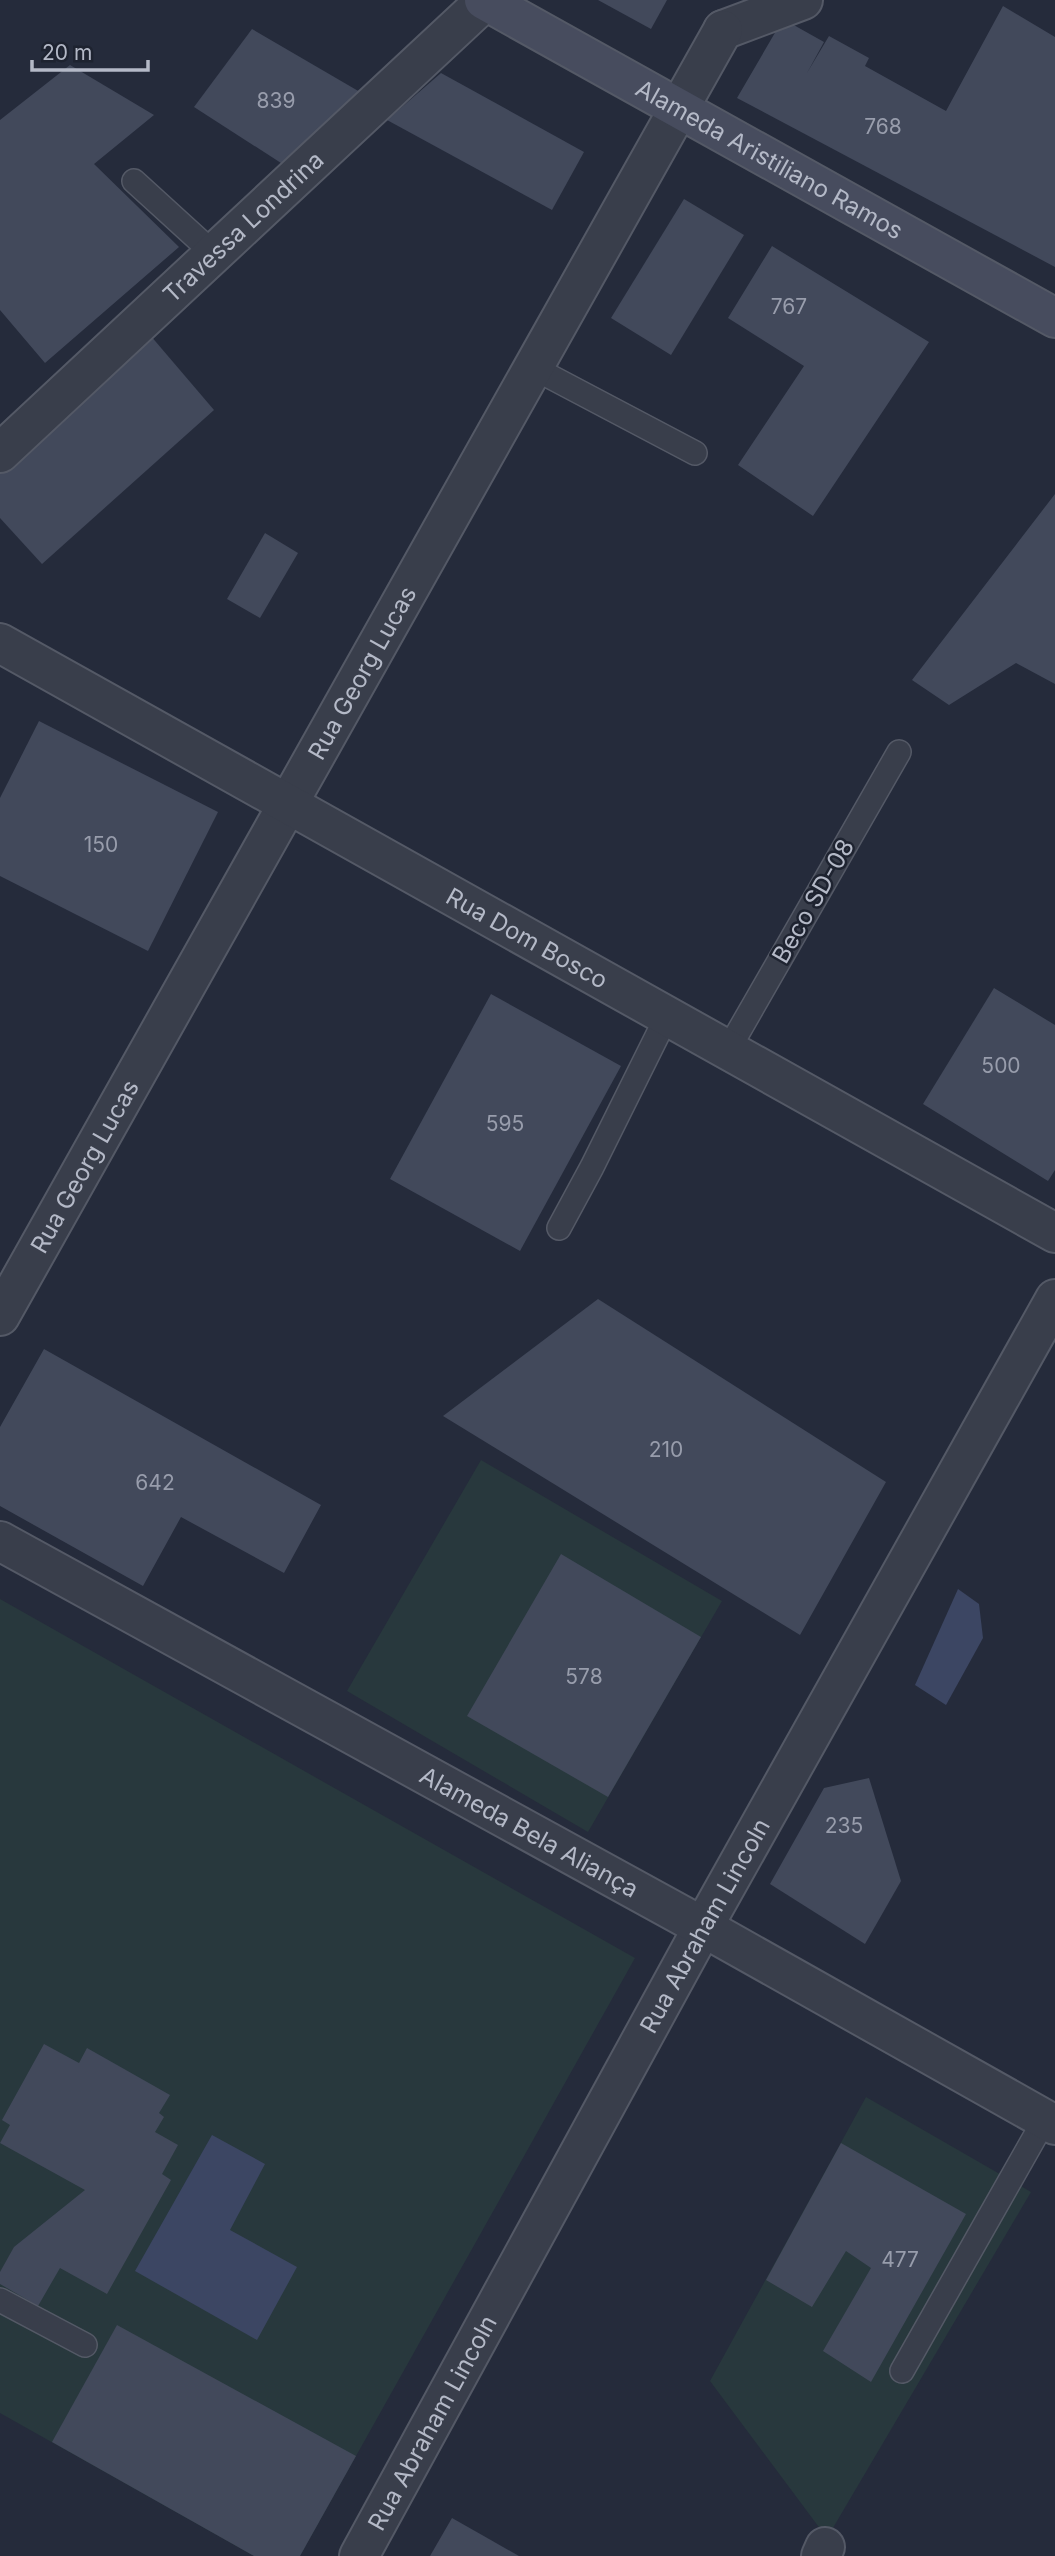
<svg xmlns="http://www.w3.org/2000/svg" width="1055" height="2556" viewBox="0 0 1055 2556" font-family="Inter,sans-serif">
<style>
.green{fill:#28383d}
.water{fill:#3c4663}
.building{fill:#42495b}
.lines{fill:none;stroke-linecap:round;stroke-linejoin:round}
.service-casing{stroke:#545966;stroke-width:26}
.minor-casing{stroke:#545966;stroke-width:42}
.tertiary-casing{stroke:#545966;stroke-width:42}
.secondary-casing{stroke:#545966;stroke-width:42}
.service{stroke:#393e4b;stroke-width:23}
.minor{stroke:#393e4b;stroke-width:38}
.tertiary{stroke:#393e4b;stroke-width:38}
.secondary{stroke:#474c5e;stroke-width:38}
.labels{text-anchor:middle;dominant-baseline:central;stroke-width:5;stroke-linejoin:round;paint-order:stroke}
.number-label{font-size:21px;fill:#989dac}
.street-label{font-size:24px;fill:#b4b9c7;stroke:#1e2330}
</style>
<rect width="100%" height="100%" fill="#252b3b"/>
<g class="green">
<path d="M481,1460L722,1601L588,1832L347,1691Z"/>
<path d="M0,1599L635,1958L300,2556H254L0,2413Z"/>
<path d="M866,2097L1031,2192L827,2538L710,2381Z"/>
</g>
<g class="water">
<path d="M958,1589L979,1604L983,1638L946,1705L915,1685Z"/>
<path d="M212,2135L265,2164L230,2230L297,2267L257,2340L135,2271Z"/>
</g>
<g class="building">
<path d="M598,0H667L651,29Z"/>
<path d="M1003,6L1055,37V267L737,98L783,19L824,42L807,73L829,36L869,58L865,66L946,111Z"/>
<path d="M252,29L360,92L281,163L194,107Z"/>
<path d="M70,65L154,115L94,164L179,247L45,363L0,310V120Z"/>
<path d="M441,73L584,152L552,210L387,120Z"/>
<path d="M684,199L744,235L671,355L611,318Z"/>
<path d="M772,246L929,342L813,516L738,465L804,366L728,318Z"/>
<path d="M150,335L214,410L42,564L0,518V472Z"/>
<path d="M1055,494V684L1016,663L949,705L912,680Z"/>
<path d="M265,533L298,553L260,618L227,599Z"/>
<path d="M39,721L218,812L148,951L0,876V798Z"/>
<path d="M994,988L1055,1025V1170L1048,1181L923,1104Z"/>
<path d="M491,994L621,1066L520,1251L390,1179Z"/>
<path d="M598,1299L886,1482L800,1635L443,1416Z"/>
<path d="M44,1349L321,1505L284,1573L181,1517L143,1586L0,1506V1427Z"/>
<path d="M561,1554L701,1637L608,1797L467,1716Z"/>
<path d="M869,1778L901,1881L865,1944L770,1884L824,1788Z"/>
<path d="M44,2044L79,2063L87,2048L170,2095L159,2113L164,2117L155,2132L178,2145L162,2174L171,2180L107,2294L60,2268L38,2306L0,2284V2272L14,2247L85,2190L0,2143L10,2125L2,2120Z"/>
<path d="M841,2143L966,2214L871,2382L823,2351L871,2268L846,2251L812,2307L766,2280Z"/>
<path d="M117,2325L356,2456L300,2556H254L52,2442Z"/>
<path d="M452,2518L519,2556H430Z"/>
</g>
<g class="lines">
<defs>
<g id="service">
<path d="M134,181L213,253"/>
<path d="M532,367L695,453"/>
<path d="M728,1050L899,752"/>
<path d="M559,1228L592,1167L667,1016"/>
<path d="M0,2300L85,2345"/>
<path d="M902,2371L1045,2119"/>
</g>
<g id="minor">
<path d="M723,30L803,0"/>
<path id="s1" d="M0,453L485,1"/>
<path id="s2" d="M0,1316L723,30"/>
<path id="s3" d="M359,2556L703,1927L1055,1299"/>
<path d="M821,2556L825,2547"/>
</g>
<g id="tertiary">
<path id="s4" d="M0,643L1055,1233"/>
<path id="s5" d="M0,1541L703,1927L1055,2125"/>
</g>
<g id="secondary">
<path id="s6" d="M484,0L1055,318"/>
</g>
</defs>
<use href="#service" class="service-casing"/>
<use href="#minor" class="minor-casing"/>
<use href="#tertiary" class="tertiary-casing"/>
<use href="#secondary" class="secondary-casing"/>
<use href="#service" class="service"/>
<use href="#minor" class="minor"/>
<use href="#tertiary" class="tertiary"/>
<use href="#secondary" class="secondary"/>
</g>
<g class="labels">
<g class="number-label">
<text x="276" y="100">839</text>
<text x="883" y="126">768</text>
<text x="789" y="306">767</text>
<text x="101" y="844">150</text>
<text x="1001" y="1065">500</text>
<text x="505" y="1123">595</text>
<text x="666" y="1449">210</text>
<text x="155" y="1482">642</text>
<text x="584" y="1676">578</text>
<text x="844" y="1825">235</text>
<text x="900" y="2259">477</text>
</g>
<g class="street-label">
<text stroke="none"><textPath href="#s6" startOffset="327">Alameda Aristiliano Ramos</textPath></text>
<text stroke="none"><textPath href="#s1" startOffset="332">Travessa Londrina</textPath></text>
<text stroke="none"><textPath href="#s2" startOffset="738">Rua Georg Lucas</textPath></text>
<text transform="translate(813 901) rotate(-60)">Beco SD-08</text>
<text stroke="none"><textPath href="#s4" startOffset="604">Rua Dom Bosco</textPath></text>
<text stroke="none"><textPath href="#s2" startOffset="172">Rua Georg Lucas</textPath></text>
<text stroke="none"><textPath href="#s5" startOffset="604">Alameda Bela Aliança</textPath></text>
<text stroke="none"><textPath href="#s3" startOffset="719">Rua Abraham Lincoln</textPath></text>
<text stroke="none"><textPath href="#s3" startOffset="152">Rua Abraham Lincoln</textPath></text>
</g>
</g>
<path d="M32 60v10h116v-10" fill="none" stroke="#b4b9c7" stroke-width="3.5"/>
<text x="42" y="60" font-size="21" fill="#b4b9c7" stroke="#1e2330" stroke-width="5" paint-order="stroke">20 m</text>
</svg>
